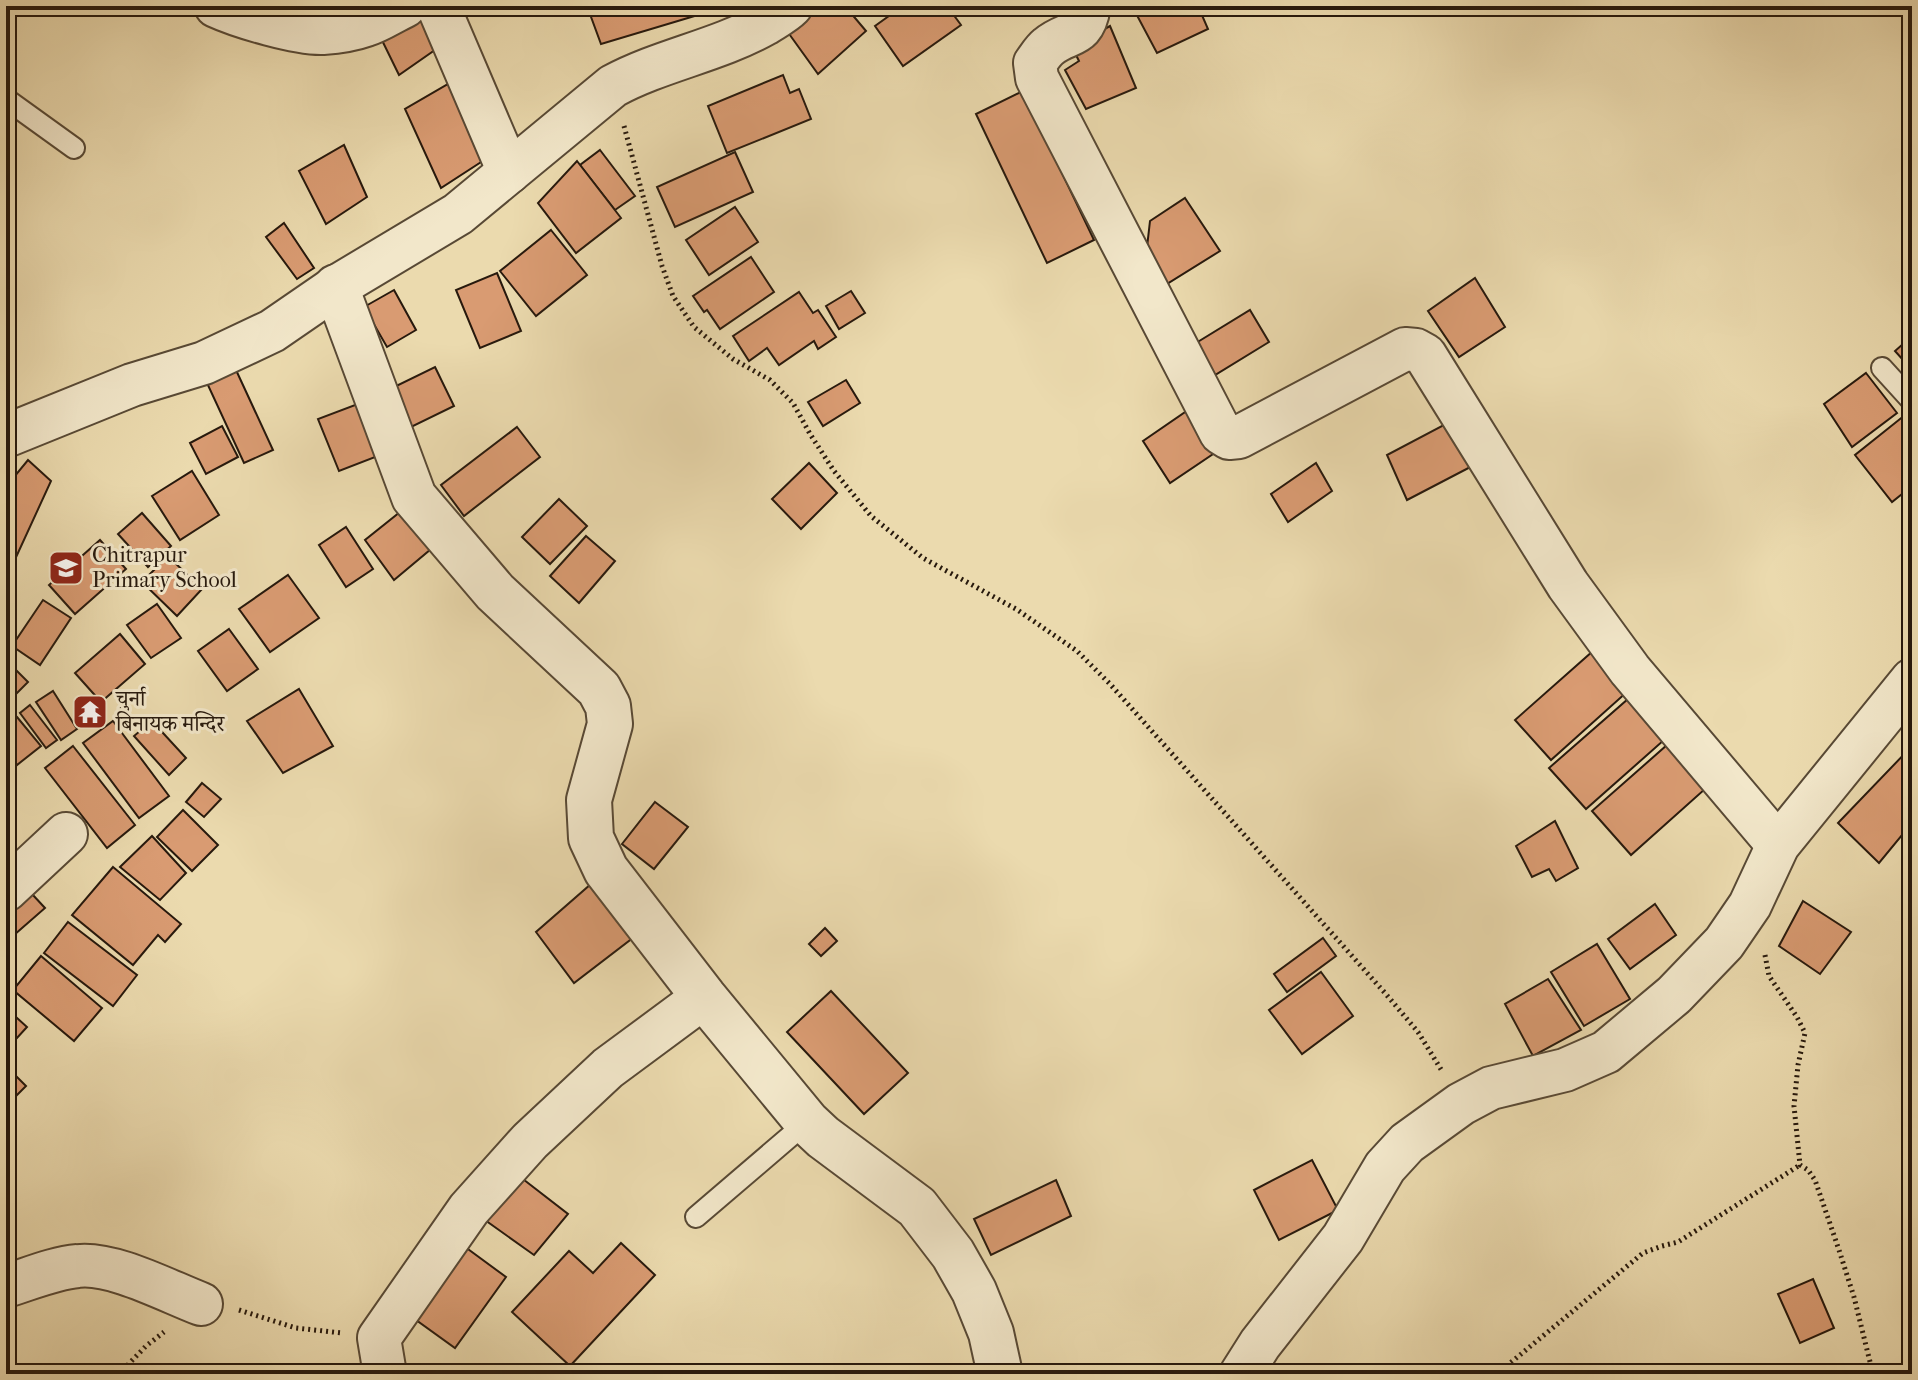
<svg xmlns="http://www.w3.org/2000/svg" width="1918" height="1380" viewBox="0 0 1918 1380" font-family="'IM FELL French Canon','Noto Serif Devanagari',serif">
<style>
.building{fill:#d99b72;stroke:#27190d;stroke-width:2}
.lines{fill:none;stroke-linecap:round;stroke-linejoin:round}
.service-casing{stroke:#584935;stroke-width:24}
.minor-casing{stroke:#584935;stroke-width:46}
.tertiary-casing{stroke:#584935;stroke-width:48}
.path{stroke:#27190d;stroke-width:5;stroke-dasharray:2 4;stroke-linecap:butt}
.service{stroke:#f2e7ca;stroke-width:20}
.minor{stroke:#f2e7ca;stroke-width:42}
.tertiary{stroke:#f2e7ca;stroke-width:44}
.labels{text-anchor:middle;dominant-baseline:central;stroke-width:6;stroke-linejoin:round;paint-order:stroke}
.poi-label{font-size:22px;fill:#27190d;stroke:#f2e7ca;text-anchor:start}
</style>
<rect width="100%" height="100%" fill="#ebdaae"/>
<filter id="stains"><feTurbulence type="fractalNoise" baseFrequency=".0025" numOctaves="4"/><feColorMatrix values="0 0 0 0 .2 0 0 0 0 .09 0 0 0 0 .02 0 0 0 .5 -.17"/></filter>
<radialGradient id="worn" r=".72"><stop offset=".6" stop-color="#630" stop-opacity="0"/><stop offset="1" stop-color="#630" stop-opacity=".3"/></radialGradient>
<g class="building">
<path d="M414,6L442,45L399,75L377,30Z"/>
<path d="M587,6H728L601,44Z"/>
<path d="M815,6H845L866,31L818,74L787,31Z"/>
<path d="M888,6H947L961,25L903,66L875,26L893,13Z"/>
<path d="M1132,6H1198L1208,29L1157,53Z"/>
<path d="M1110,26L1136,88L1086,109L1065,70L1079,61L1072,47Z"/>
<path d="M783,75L790,93L799,89L811,119L727,153L708,106Z"/>
<path d="M455,80L495,153L441,188L405,109Z"/>
<path d="M1023,91L1094,240L1047,263L976,114Z"/>
<path d="M344,145L367,197L326,224L299,171Z"/>
<path d="M600,150L635,196L615,210L580,165Z"/>
<path d="M735,152L753,192L675,227L657,187Z"/>
<path d="M577,161L621,218L576,253L538,203Z"/>
<path d="M1185,198L1220,251L1162,287L1146,256L1150,221Z"/>
<path d="M735,207L758,242L709,275L686,240Z"/>
<path d="M284,223L314,268L297,279L266,237Z"/>
<path d="M551,230L587,275L536,316L500,271Z"/>
<path d="M751,257L774,292L720,329L707,310L704,312L693,296Z"/>
<path d="M497,273L521,331L480,348L456,290Z"/>
<path d="M1475,278L1505,327L1459,357L1428,311Z"/>
<path d="M394,290L416,330L387,347L364,307Z"/>
<path d="M851,291L865,313L839,329L826,306Z"/>
<path d="M799,292L813,313L818,310L836,337L818,349L814,341L779,365L767,348L749,361L733,336Z"/>
<path d="M1250,310L1269,342L1215,375L1196,343Z"/>
<path d="M1912,336V370L1895,351Z"/>
<path d="M435,367L454,406L407,429L388,390Z"/>
<path d="M236,370L273,450L244,463L207,383Z"/>
<path d="M1866,373L1897,413L1852,447L1824,404Z"/>
<path d="M846,380L860,403L823,426L808,402Z"/>
<path d="M363,402L383,454L339,471L318,419Z"/>
<path d="M1194,406L1222,448L1170,483L1143,441Z"/>
<path d="M1910,411L1912,413V486L1892,502L1855,455Z"/>
<path d="M1457,418L1480,462L1407,500L1387,455Z"/>
<path d="M222,426L238,457L206,474L190,443Z"/>
<path d="M517,427L540,457L464,516L441,485Z"/>
<path d="M28,460L51,481L6,579V499L16,488L14,477Z"/>
<path d="M809,463L837,493L801,529L772,499Z"/>
<path d="M1316,463L1332,491L1288,522L1271,494Z"/>
<path d="M192,471L219,515L180,540L152,496Z"/>
<path d="M559,499L587,526L550,564L522,537Z"/>
<path d="M410,504L437,544L394,580L365,540Z"/>
<path d="M142,513L171,546L148,567L118,534Z"/>
<path d="M346,527L373,569L346,587L319,545Z"/>
<path d="M586,536L615,561L579,603L550,576Z"/>
<path d="M100,540L126,569L75,614L49,585Z"/>
<path d="M168,556L202,589L177,616L142,582Z"/>
<path d="M288,575L319,618L270,652L239,609Z"/>
<path d="M43,600L71,618L40,665L12,646Z"/>
<path d="M157,604L181,638L151,658L127,625Z"/>
<path d="M229,629L258,669L227,691L198,651Z"/>
<path d="M120,634L145,664L101,702L75,673Z"/>
<path d="M1593,651L1628,691L1551,760L1515,720Z"/>
<path d="M7,661L28,682L6,704V662Z"/>
<path d="M299,689L333,746L283,773L247,721Z"/>
<path d="M53,691L77,729L61,740L36,702Z"/>
<path d="M1628,699L1664,740L1586,809L1549,768Z"/>
<path d="M30,705L57,740L46,748L20,713Z"/>
<path d="M17,717L41,746L17,765L6,751V725Z"/>
<path d="M113,721L169,796L139,818L83,743Z"/>
<path d="M152,721L186,758L169,775L134,736Z"/>
<path d="M1667,745L1705,789L1631,855L1592,811Z"/>
<path d="M73,746L135,825L107,848L45,768Z"/>
<path d="M1912,746V823L1879,863L1838,823Z"/>
<path d="M202,783L221,799L204,817L186,802Z"/>
<path d="M655,802L688,827L654,869L622,844Z"/>
<path d="M183,810L218,845L192,871L157,837Z"/>
<path d="M1555,821L1578,868L1556,881L1549,869L1532,877L1516,846Z"/>
<path d="M152,836L186,873L160,900L120,867Z"/>
<path d="M113,867L181,924L165,942L158,935L133,965L72,915Z"/>
<path d="M591,884L634,937L574,983L536,932Z"/>
<path d="M32,894L45,908L6,942V898Z"/>
<path d="M1803,901L1851,932L1820,974L1779,946Z"/>
<path d="M1655,904L1676,935L1630,969L1608,939Z"/>
<path d="M68,922L137,975L113,1006L44,953Z"/>
<path d="M825,928L837,941L821,956L809,944Z"/>
<path d="M1323,938L1336,956L1287,992L1274,974Z"/>
<path d="M1597,944L1630,999L1584,1026L1551,972Z"/>
<path d="M41,956L102,1008L74,1041L13,990Z"/>
<path d="M1321,972L1353,1016L1302,1054L1269,1010Z"/>
<path d="M1548,979L1581,1030L1533,1056L1505,1004Z"/>
<path d="M831,991L908,1073L864,1114L787,1032Z"/>
<path d="M6,1008L27,1027L6,1050Z"/>
<path d="M6,1066L26,1086L9,1103L6,1100Z"/>
<path d="M1312,1160L1338,1210L1279,1240L1254,1190Z"/>
<path d="M519,1176L568,1214L534,1255L485,1220Z"/>
<path d="M1056,1180L1071,1216L991,1255L974,1219Z"/>
<path d="M457,1241L506,1277L455,1348L405,1312Z"/>
<path d="M621,1243L655,1275L570,1366L512,1312L569,1251L593,1273Z"/>
<path d="M1813,1279L1834,1328L1800,1343L1778,1294Z"/>
</g>
<g class="lines">
<defs>
<g id="service">
<path d="M6,99L74,148"/>
<path d="M1882,368L1912,401"/>
<path d="M696,1217L807,1122"/>
</g>
<g id="minor">
<path d="M216,6C240,17 298,34 323,33C338,32 352,30 366,25C379,21 392,12 405,6"/>
<path d="M438,6L509,172"/>
<path d="M1089,6C1084,40 1068,30 1048,47C1043,51 1039,58 1035,63L1037,78L1221,433L1229,438L1239,437L1405,349L1416,350L1425,355L1568,585L1630,670L1778,845"/>
<path d="M6,436L132,385L204,363L272,331L336,287L458,214L613,86C661,60 717,51 765,24C774,18 783,14 791,6"/>
<path d="M6,890L66,834"/>
<path d="M6,1286C29,1279 54,1268 78,1266C113,1262 167,1291 201,1304"/>
<path d="M385,1374L379,1338L469,1209L530,1141L608,1068L704,997"/>
<path d="M1241,1374L1260,1344L1343,1238L1385,1167L1407,1143L1461,1104L1491,1088L1565,1070L1606,1052L1674,995L1724,943L1750,905L1778,845L1912,680"/>
</g>
<path id="tertiary" d="M336,287L414,497L495,592L599,689L608,706L610,724L589,800L591,838L606,870L704,997L807,1122L823,1137L917,1207L953,1254L974,1291L991,1333L1000,1374"/>
</defs>
<use href="#service" class="service-casing"/>
<use href="#minor" class="minor-casing"/>
<use href="#tertiary" class="tertiary-casing"/>
<g class="path">
<path d="M624,126L662,266L673,296L694,327L733,359L770,380L793,403L810,434L834,471L871,516L923,558L1016,609L1077,651L1110,684L1385,993L1418,1032L1442,1071"/>
<path d="M1765,955L1769,976L1797,1017L1805,1033L1798,1065L1794,1106L1800,1165L1808,1170L1815,1180L1839,1250L1854,1297L1873,1374"/>
<path d="M239,1310L296,1328L342,1333"/>
<path d="M119,1374L146,1346L164,1332"/>
<path d="M1497,1374L1643,1253L1662,1246L1678,1242L1800,1165"/>
</g>
<use href="#service" class="service"/>
<use href="#minor" class="minor"/>
<use href="#tertiary" class="tertiary"/>
</g>
<defs>
<symbol id="school-square" viewBox="-11 -11 22 22"><rect x="-9" y="-9" width="18" height="18" rx="4" fill="#8f2418" stroke="#f2e7ca"/><path d="M0-5L7-2L0 1L-7-2ZM-4 1L0 2.5L4 1V4Q0 6-4 4Z" fill="#fff"/></symbol>
<symbol id="temple-square" viewBox="-11 -11 22 22"><rect x="-9" y="-9" width="18" height="18" rx="4" fill="#8f2418" stroke="#f2e7ca"/><path d="M0-6L5-2H3V0L6.5 2.5H4V6H1.5V3h-3V6H-4V2.5H-6.5L-3 0V-2H-5Z" fill="#fff"/></symbol>
</defs>
<g fill-rule="evenodd">
<use href="#school-square" x="46" y="548" width="40" height="40"/>
<use href="#temple-square" x="70" y="692" width="40" height="40"/>
</g>
<g class="labels">
<g class="poi-label">
<text x="92" y="555">Chitrapur<tspan x="92" dy="25">Primary School</tspan></text>
<text x="116" y="699">चुर्ना<tspan x="116" dy="25">बिनायक मन्दिर</tspan></text>
</g>
</g>
<rect width="1918" height="1380" fill="none" stroke="#ebdaae" stroke-width="32"/>
<rect x="8" y="8" width="1902" height="1364" fill="none" stroke="#27190d" stroke-width="4"/>
<rect x="16" y="16" width="1886" height="1348" fill="none" stroke="#27190d" stroke-width="2"/>
<rect width="100%" height="100%" filter="url(#stains)"/>
<rect width="100%" height="100%" fill="url(#worn)"/>
</svg>
